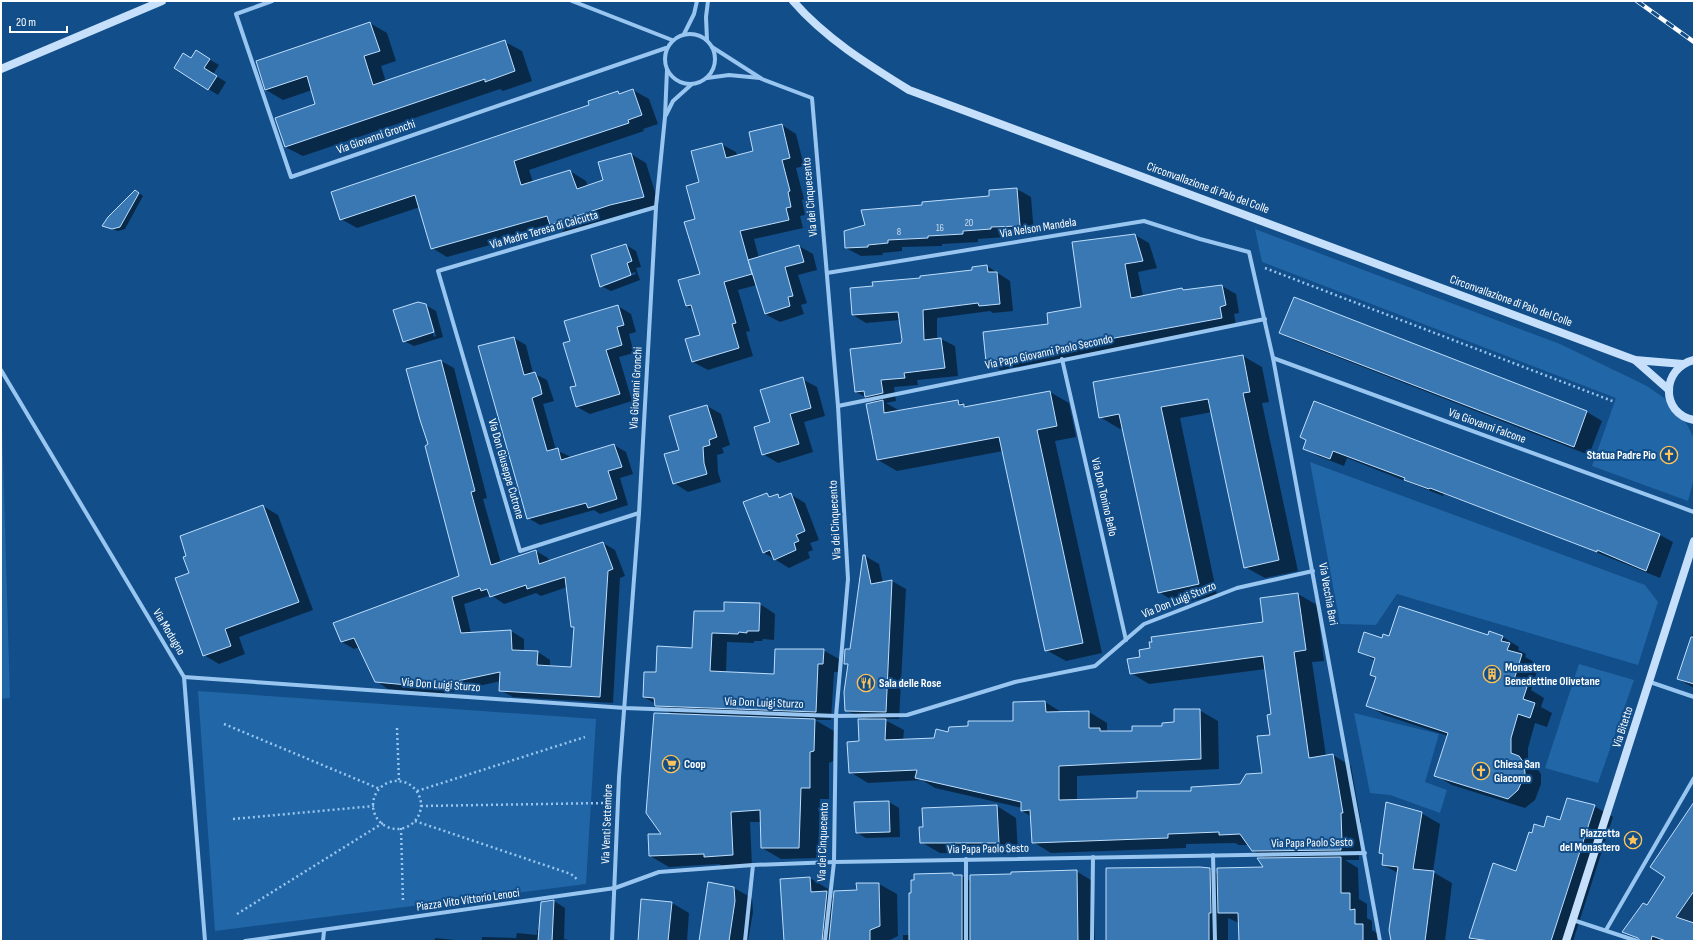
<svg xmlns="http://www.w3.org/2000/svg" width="1695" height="942" viewBox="0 0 1695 942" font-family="'Sofia Sans Condensed',sans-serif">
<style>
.green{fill:#2166a7}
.shadow{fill:#0007;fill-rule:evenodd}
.building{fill:#3a78b3;stroke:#bedefc;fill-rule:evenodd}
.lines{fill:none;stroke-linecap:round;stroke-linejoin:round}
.path{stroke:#98c6f0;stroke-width:2.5;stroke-dasharray:2 3;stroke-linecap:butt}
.street{stroke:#98c6f0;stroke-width:4}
.secondary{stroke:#c6e0fb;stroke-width:8}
.rail-casing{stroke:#fff;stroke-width:4.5}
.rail{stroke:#124e89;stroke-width:3;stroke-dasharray:9;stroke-linecap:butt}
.labels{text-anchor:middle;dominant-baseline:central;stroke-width:4;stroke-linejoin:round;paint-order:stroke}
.number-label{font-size:10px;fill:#ceddec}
.street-label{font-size:12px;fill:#fff;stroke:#124e89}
.poi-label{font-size:12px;font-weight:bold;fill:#fff;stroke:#124e89;text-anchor:start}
</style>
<rect width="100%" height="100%" fill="#124e89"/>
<g class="green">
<path d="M1255,229L1560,344L1647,386L1671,403L1688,426L1694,439V478L1688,501L1592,466L1616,398L1262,262Z"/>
<path d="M1,392L10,698L1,699Z"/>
<path d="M1310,462L1645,585L1658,602L1638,665L1397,594L1376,625L1340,624Z"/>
<path d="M1579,664L1634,680L1598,783L1545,768Z"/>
<path d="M198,691L596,719L586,884L215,931Z"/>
<path d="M1354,713L1439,734L1425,782L1447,790L1440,813L1390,795L1370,793Z"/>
<path d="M1694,891V923L1669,915Z"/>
</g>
<g class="shadow">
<path d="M370,23L387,33L396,61L381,66L386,82L505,42L522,51L532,81L503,91L500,89L303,156L285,147L316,105L312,90L283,100L266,90Z"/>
<path d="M197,52L219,65L213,74L226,82L218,95L175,68L192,59Z"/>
<path d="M633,90L649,99L658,124L643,129L644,131L529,170L533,182L570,171L586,181L588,187L605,181L631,154L646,163L659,205L627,213L566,233L555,227L447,257L432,248L420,207L357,228L341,219L618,92L621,94ZM573,182H575L579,194Z"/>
<path d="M782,125L796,134L804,166L796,168L804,199L802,200L805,215L800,216L803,228L754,239L759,258L799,246L813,254L817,270L798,275L807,303L801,305L804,314L780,322L765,314L757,285L738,290L750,331L746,332L753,356L708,370L693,362L686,340L701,335L694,310L686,306L701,274L696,219L700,183L721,144L736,152L737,156L754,152Z"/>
<path d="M1017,189L1031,197L1034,234L1006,235V237L978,239V242L942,244V246L902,247V251L882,253L883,255L861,256L846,248L923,206L990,196Z"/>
<path d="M136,191L143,196L125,229L118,231L103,226Z"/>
<path d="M1135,235L1149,243L1157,268L1138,272L1143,296L1182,289L1185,291L1222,286L1236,294L1239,313L1234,314L1236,325L1001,370L987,362L1082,308Z"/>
<path d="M626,245L636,251L641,267L636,268L640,280L611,291L601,286ZM635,272L636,274L607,285V283Z"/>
<path d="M987,266L1010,281L1013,311L993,313L990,311L937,318V339H941L955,346L958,376L917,380L918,385L894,387L896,401L886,403L900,411L957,401L969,407L1050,392L1069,403L1076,437L1055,441L1102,653L1066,661L1046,650L1003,451L897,471L878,460L877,403L856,392L902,344L900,320L866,323L853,315L874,286L973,270Z"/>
<path d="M1294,299L1587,412L1602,421L1589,455L1296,341L1281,333Z"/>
<path d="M422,303L436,311L443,337L414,346L404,341L394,310ZM426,308H428L436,336L434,337Z"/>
<path d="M618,306L631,314L636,332L629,334L634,353L619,357L632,401L590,414L577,407V386L571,342Z"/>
<path d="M514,338L526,345L533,373L547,380L554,401L543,404L556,450L569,456L570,459L614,445L626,452L633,474L620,478L628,505L600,514L594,510L540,525L528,518Z"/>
<path d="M1243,356L1262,367L1269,402L1262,403L1298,571L1265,578L1245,567L1212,412L1180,418L1217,595L1178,604L1159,592L1123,428L1120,429L1100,417Z"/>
<path d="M441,361L454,368L487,498L483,499L501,563L536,551L548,558L549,562L603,543L615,550L625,576L620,578L613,703L513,697L500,690L501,681L442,694L388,689L376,681L360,647L354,649L342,642L460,577L430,445ZM567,587L572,626L575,628L572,668L550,667V660L538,652H524V639L511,631L471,633L464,604L491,595L504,604L536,593L541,596Z"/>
<path d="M802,379L817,387L825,416L804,422L813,452L778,463L763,454L771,423Z"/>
<path d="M707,406L721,414L730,445L722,448L724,453L717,455L718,472L721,482L688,492L674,483L680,450Z"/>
<path d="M1307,440L1660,535L1673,542L1660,578L1556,536L1444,494L1443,496L1347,458L1344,466L1318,456L1304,448Z"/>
<path d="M767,494L771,497L777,495L782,498L790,494L805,503L819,540L810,543L813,550L808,552L810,558L789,568L763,552Z"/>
<path d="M263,506L278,515L313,610L239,637L245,654L219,664L204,655L190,574Z"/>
<path d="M865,556L879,564L883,583L892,581L906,589L899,719H883L904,730L903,741L934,739L949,733L1014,722L1045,702L1063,713L1089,712L1107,723V732H1133L1163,727L1175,723L1199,710L1218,721L1219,769L1077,776V801L1138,799L1240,785L1263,774L1273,715L1266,669L1149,684L1131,673L1141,658L1265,623L1298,594L1317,605L1324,661L1312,662L1326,756L1333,755L1351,766L1361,823H1359L1361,852H1359V860H1345L1358,868L1359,899L1367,904V918L1372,921V930L1380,935V941H1240L1239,923L1228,918V941H1107L1210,869L1218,874L1265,868L1267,859L1253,851L1248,845H1239L1235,843L1186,844V848L1051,853L1033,842L1032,817L1022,811V808L935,788L922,780L868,783L850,772L867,720V718H860L846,710L849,666L845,663L851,650Z"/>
<path d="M760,604L775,614L774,640L763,639L762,641H754V643L727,642L726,673L775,675L823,650L839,659L838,672H834L831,720H815L834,731L833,761L829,763V799H820L818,858L781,859L762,848V822H750L752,866L724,867L719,864L669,867L650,856L663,834L672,714L644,697L657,673L693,649L725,612Z"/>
<path d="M1694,630V688L1678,679Z"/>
<path d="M1390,637H1503L1519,647L1518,650L1526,654L1525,657L1539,665L1531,690L1544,698L1541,707L1552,713L1547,727L1535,723L1528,748V762L1536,767L1541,774V784L1535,800L1525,808L1452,785L1436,776L1448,736L1384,715L1367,705L1376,678L1371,675L1376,661L1359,651Z"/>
<path d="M889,802L899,808L900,837L866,838L857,833Z"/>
<path d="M997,806L1016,818L1018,854L940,853L921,842L924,828L923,809Z"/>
<path d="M1594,806L1613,817L1573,941H1476L1470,938L1517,872L1532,834Z"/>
<path d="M1421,813L1440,824L1433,872L1452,883L1445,941H1393L1398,873L1383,865L1384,855L1381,853Z"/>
<path d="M1694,819V941H1641L1647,906L1667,877Z"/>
<path d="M1076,871L1094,882L1095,941H903V935H910L953,874L962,876L970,881Z"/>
<path d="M810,878L828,889V895L837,901L879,884L897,894L898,936L888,941H785Z"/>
<path d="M708,884L734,888L752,898L753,912L748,941H700Z"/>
<path d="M554,901L565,908L564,939L573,941H482V937L516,938L517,933L537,935V930H540Z"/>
<path d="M672,903L689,913L687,941H639Z"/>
<path d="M435,938L465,941H435Z"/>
</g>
<g class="building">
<path d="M370,22L380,51L364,56L373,85L505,40L515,71L485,82V79L285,147L275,118L315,104L307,76L265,90L256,61Z"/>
<path d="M196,50L210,59L204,68L217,76L208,90L174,68L183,53L191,58Z"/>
<path d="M633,89L642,115L628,120L629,123L514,161L521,185L570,170L577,189L603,180L598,162L631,153L644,197L610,205L550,225L547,216L431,249L415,195L340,220L331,192L589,105L588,101L618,91L619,94Z"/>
<path d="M782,124L790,158L782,160L790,191L788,192L791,207L786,208L789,220L740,231L752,274L724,282L736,323L732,324L739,348L692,362L685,339L700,335L691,305L686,306L678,280L700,274L684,222L695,219L686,186L699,182L691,151L722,143L726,158L753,151L749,132Z"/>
<path d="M1017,188L1020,226L991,227V229L963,231V234L928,236V238L888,240V243L868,245V247L845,248L844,231L865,225L861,210L922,205V202L989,196V190Z"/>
<path d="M135,190L139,193L120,227L112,229L102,226L108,217Z"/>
<path d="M1135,234L1143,261L1125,264L1131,298L1182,288L1183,290L1222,285L1226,305L1220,307L1222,318L986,362L983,332L1048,324L1047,313L1081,307L1072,242Z"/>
<path d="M626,244L632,261L627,263L631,275L600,287L591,255Z"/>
<path d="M799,245L804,262L785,267L793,296L788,297L790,306L765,314L748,260Z"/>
<path d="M987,265L988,272H997L1000,304L979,306L978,303L923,310L924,340L941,338L945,368L904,373L905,378L881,380L883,393L865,397L864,391L855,392L850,349L901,343L902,340L898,312L852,315L850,288L873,286L872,282L920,278V276L972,270V267Z"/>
<path d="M1294,297L1587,411L1574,447L1279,333Z"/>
<path d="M418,302L426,304L434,332L403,342L393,310Z"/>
<path d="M618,305L624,325L617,327L622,345L606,350L620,394L576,407L570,387L576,386L563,343L570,341L564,321Z"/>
<path d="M514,337L524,375L535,372L540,385L542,394L532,398L547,451L558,448L561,460L614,444L622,467L608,471L617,499L588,508L586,503L527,519L478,346Z"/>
<path d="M1243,355L1250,392L1243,393L1279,560L1244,568L1208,399L1161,407L1199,584L1158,593L1119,414L1099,418L1093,382Z"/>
<path d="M441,360L475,491L471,492L491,565L536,550L539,564L603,542L613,569L608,571L600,697L499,691L500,672L429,687L375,682L354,638L341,642L333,623L459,576L425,446L428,444L420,420L406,369ZM565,577L571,627H574L571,667L537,665L538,651L512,650L511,630L461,633L452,597L480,588L481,591L487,589L490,597L526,585L527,589Z"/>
<path d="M803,377L811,408L790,414L799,444L762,455L754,427L770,422L760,390Z"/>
<path d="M1050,391L1057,426L1037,430L1083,643L1045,651L999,437L877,460L866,404L883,400L884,413L958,400L959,405L964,404V407Z"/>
<path d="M1314,401L1660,534L1646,571L1597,550V552L1430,488L1429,489L1404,480L1405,478L1333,451L1330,459L1303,449L1306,440L1300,437Z"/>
<path d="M707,405L717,437L709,440L710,445L703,447L704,463L707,474L673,484L664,454L679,450L669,416Z"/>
<path d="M767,493L769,497L778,494L779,498L791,493L805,531L796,535L799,541L794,543L796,550L774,560L770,550L763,553L743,502Z"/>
<path d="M263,505L299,602L225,629L231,646L203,656L175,578L189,573L183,557L186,556L180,536Z"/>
<path d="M863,555H865L871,584L892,580L886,712L845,711L844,692L848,664H844L845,649H850Z"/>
<path d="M1298,593L1306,650L1294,652L1309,758L1333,754L1343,813H1341L1342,842H1341V850L1252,851L1240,834L1219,835V832L1168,834V838L1032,843L1030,810L1021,811V802L915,778L917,770L849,773L847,742L859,741L858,719H886L885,740L934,738L936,729L948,732L949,727L968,726V721H1013V702L1045,701L1046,712L1089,711V728H1100V731H1132V726H1162V723L1174,722V709H1200L1201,759L1059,766V800L1137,798V791H1191V787L1240,784L1246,774L1262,773L1257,736L1270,735L1267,715L1271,714L1263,656L1130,674L1127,659L1140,657L1139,650L1150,648L1149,642H1152L1151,637L1263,622L1260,598Z"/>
<path d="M724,602L760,603L759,631H747V633L739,632L738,634L712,633L710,671L774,674L775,649H824L823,664H818L816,712L655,706L654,698L643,697L644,672H656L657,646L692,648L694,611H724Z"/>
<path d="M1399,606L1488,635L1489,631L1503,636L1501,641L1510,643L1507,650L1522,654L1513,683L1527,687L1523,699L1535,703L1530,718L1518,714L1511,738V753L1519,756L1524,763L1525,774L1518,790L1508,799L1434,776L1448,733L1366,706L1376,677L1370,675L1375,658L1358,652L1364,632L1382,638L1383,634L1389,636Z"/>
<path d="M1691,637H1694V684L1677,679Z"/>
<path d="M654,713L815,719L814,751L810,752V788H801L799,848H761L760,810L731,812L733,855L704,857V854L649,856L648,834H661L646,813Z"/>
<path d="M1567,798L1595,805L1551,941H1490L1469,938L1493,863L1516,871L1529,832L1532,833L1534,824L1544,827L1547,816L1560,820Z"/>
<path d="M889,801L890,832L856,833L854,802Z"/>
<path d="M1386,802L1422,812L1413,869L1434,871L1425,941H1391L1389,930L1398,867L1382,865L1383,854L1379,853Z"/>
<path d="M1694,802V891L1676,917L1694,923V941H1666L1652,936L1651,941H1640L1638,938L1622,932L1643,903L1647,905L1665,877L1650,867Z"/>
<path d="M997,805L999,843H920L919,827H923L922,808Z"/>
<path d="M1341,857V893H1350V910L1355,909V924H1363V941H1239L1238,913H1218L1217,868L1263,867L1257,858Z"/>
<path d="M1200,867L1210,868L1211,913H1209V941H1106V868Z"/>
<path d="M1077,870L1078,941H970V875L1011,874V872Z"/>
<path d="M953,873V875H962V941H909V893H911V880H914V874Z"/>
<path d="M810,877L811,892L827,891L822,941H784L780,879Z"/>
<path d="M708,882L734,887L735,901L729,941H699Z"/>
<path d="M856,883H879L880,926L870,930V941H829L834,891L857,890Z"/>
<path d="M641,899L672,902L668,941H638Z"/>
<path d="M554,900L552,941H538L541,902Z"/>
</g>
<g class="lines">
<g class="path">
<path d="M1265,268L1615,402"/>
<path d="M224,724L380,789"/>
<path d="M397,728L399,781"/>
<circle cx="397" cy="805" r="24"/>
<path d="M417,791L585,737"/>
<path d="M421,806L606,803"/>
<path d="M233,819L374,806"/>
<path d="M415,821L571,874L578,880"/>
<path d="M401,828L403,902"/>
<path d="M237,914L383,823"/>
</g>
<g class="street">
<path d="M272,1L236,14L291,177L666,48"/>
<path d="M572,1L672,40"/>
<circle cx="690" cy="59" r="25"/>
<path d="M684,34L694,14L697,1"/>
<path d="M707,40L706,17L708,1"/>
<path d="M712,47L762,79L812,98L838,406L848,579L836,716L834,862L825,941"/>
<path d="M707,78L729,75L760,78"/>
<path d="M666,115L673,101L692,84"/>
<path d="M827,273L1144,221L1200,239L1249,252L1273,358L1380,941"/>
<path d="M1273,358L1694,512"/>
<path d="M1062,359L1126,640"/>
<path d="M1,370L184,677L205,941"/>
<path d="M838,406L1265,319"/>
<path d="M639,513L520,551L438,271L656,207"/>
<path d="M184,677L625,708L836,716L907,715L1015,682L1095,666L1144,624L1237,588L1313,571"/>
<path d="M1650,682L1694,697"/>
<path d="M1213,855L1215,941"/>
<path d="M966,859V941"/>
<path d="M1573,920L1637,941"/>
<path d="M1606,930L1694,778"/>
<path d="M245,941L615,888L659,872L753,865L834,862L1365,853"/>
<path d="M323,941L324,931"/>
<path d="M612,941L619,777L639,513L656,207L665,117L667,70"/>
<path d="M745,941L753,865"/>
<path d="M1092,941L1093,857"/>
</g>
<g class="secondary">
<path d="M793,1C825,38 867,64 909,90L1635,360L1683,364"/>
<path d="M1,69L162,1"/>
<path d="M1635,360L1669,390"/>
<path d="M1694,360C1661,368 1660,414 1694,420"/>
<path d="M1566,941L1694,541"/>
</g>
<defs>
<path id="rail" d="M1637,1L1694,42"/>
</defs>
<use href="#rail" class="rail-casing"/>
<use href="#rail" class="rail"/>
</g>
<defs>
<symbol id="church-ring" viewBox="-11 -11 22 22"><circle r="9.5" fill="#124e89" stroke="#ffc357" stroke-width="1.5"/><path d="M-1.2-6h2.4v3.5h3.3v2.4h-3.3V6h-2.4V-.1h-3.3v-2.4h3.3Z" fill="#ffc357"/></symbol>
<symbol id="building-ring" viewBox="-11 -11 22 22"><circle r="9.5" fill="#124e89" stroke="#ffc357" stroke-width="1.5"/><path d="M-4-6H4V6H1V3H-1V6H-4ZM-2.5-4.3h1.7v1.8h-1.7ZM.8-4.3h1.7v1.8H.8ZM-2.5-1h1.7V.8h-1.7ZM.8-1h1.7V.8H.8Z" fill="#ffc357"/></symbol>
<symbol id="restaurant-ring" viewBox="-11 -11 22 22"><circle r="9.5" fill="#124e89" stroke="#ffc357" stroke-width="1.5"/><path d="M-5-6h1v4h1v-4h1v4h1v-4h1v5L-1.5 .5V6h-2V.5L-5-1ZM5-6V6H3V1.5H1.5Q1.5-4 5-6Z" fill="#ffc357"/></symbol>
<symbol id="supermarket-ring" viewBox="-11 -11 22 22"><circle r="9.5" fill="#124e89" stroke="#ffc357" stroke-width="1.5"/><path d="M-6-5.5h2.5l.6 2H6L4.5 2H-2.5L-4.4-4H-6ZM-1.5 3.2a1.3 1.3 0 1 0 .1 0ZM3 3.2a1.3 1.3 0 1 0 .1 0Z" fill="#ffc357"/></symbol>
<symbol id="sight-ring" viewBox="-11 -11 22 22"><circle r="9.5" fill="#124e89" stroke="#ffc357" stroke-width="1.5"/><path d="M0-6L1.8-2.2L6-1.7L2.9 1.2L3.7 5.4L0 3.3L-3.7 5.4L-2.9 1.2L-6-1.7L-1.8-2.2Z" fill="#ffc357"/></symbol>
</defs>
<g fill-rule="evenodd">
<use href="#church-ring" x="1659" y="445" width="20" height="20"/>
<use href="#building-ring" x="1482" y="664" width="20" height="20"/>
<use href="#restaurant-ring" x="856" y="673" width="20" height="20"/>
<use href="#supermarket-ring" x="661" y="754" width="20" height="20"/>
<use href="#church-ring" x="1471" y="761" width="20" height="20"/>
<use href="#sight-ring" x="1623" y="830" width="20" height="20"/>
</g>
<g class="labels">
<g class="number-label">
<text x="969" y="223">20</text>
<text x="940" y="228">16</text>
<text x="899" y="232">8</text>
</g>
<g class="street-label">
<text transform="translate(376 137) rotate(-19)">Via Giovanni Gronchi</text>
<text transform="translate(1208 188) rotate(20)">Circonvallazione di Palo del Colle</text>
<text transform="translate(810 197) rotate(-95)">Via dei Cinquecento</text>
<text transform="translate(1038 228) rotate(-9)">Via Nelson Mandela</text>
<text transform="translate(544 230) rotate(-16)">Via Madre Teresa di Calcutta</text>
<text transform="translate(1511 301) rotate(20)">Circonvallazione di Palo del Colle</text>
<text transform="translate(1049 352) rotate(-12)">Via Papa Giovanni Paolo Secondo</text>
<text transform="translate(636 388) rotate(-87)">Via Giovanni Gronchi</text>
<text transform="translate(1487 426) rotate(20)">Via Giovanni Falcone</text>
<text transform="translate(506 469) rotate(74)">Via Don Giuseppe Cutrone</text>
<text transform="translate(1104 497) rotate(77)">Via Don Tonino Bello</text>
<text transform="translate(835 520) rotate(-93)">Via dei Cinquecento</text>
<text transform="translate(1328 594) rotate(80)">Via Vecchia Bari</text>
<text transform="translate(1179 600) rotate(-22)">Via Don Luigi Sturzo</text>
<text transform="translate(169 632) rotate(59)">Via Modugno</text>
<text transform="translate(441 685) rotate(4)">Via Don Luigi Sturzo</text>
<text transform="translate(764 703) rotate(2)">Via Don Luigi Sturzo</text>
<text transform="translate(1623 727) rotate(-72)">Via Bitetto</text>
<text transform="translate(607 824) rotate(-88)">Via Venti Settembre</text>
<text transform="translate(823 842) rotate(-88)">Via dei Cinquecento</text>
<text transform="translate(1312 843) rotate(-1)">Via Papa Paolo Sesto</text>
<text transform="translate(988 849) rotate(-1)">Via Papa Paolo Sesto</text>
<text transform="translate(468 900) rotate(-8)">Piazza Vito Vittorio Lenoci</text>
</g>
<g class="poi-label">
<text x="1656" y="455" text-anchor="end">Statua Padre Pio</text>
<text x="1505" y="667">Monastero<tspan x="1505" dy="14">Benedettine Olivetane</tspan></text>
<text x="879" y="683">Sala delle Rose</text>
<text x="684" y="764">Coop</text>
<text x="1494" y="764">Chiesa San<tspan x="1494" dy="14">Giacomo</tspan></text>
<text x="1620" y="833" text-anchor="end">Piazzetta<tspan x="1620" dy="14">del Monastero</tspan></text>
</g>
</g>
<rect width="1695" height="942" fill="none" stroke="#ffffff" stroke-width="4"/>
<path d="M10 26v6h57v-6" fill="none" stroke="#ffffff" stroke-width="2"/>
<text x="16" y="26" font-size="12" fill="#ffffff" stroke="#124e89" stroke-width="3" paint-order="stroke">20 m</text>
</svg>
